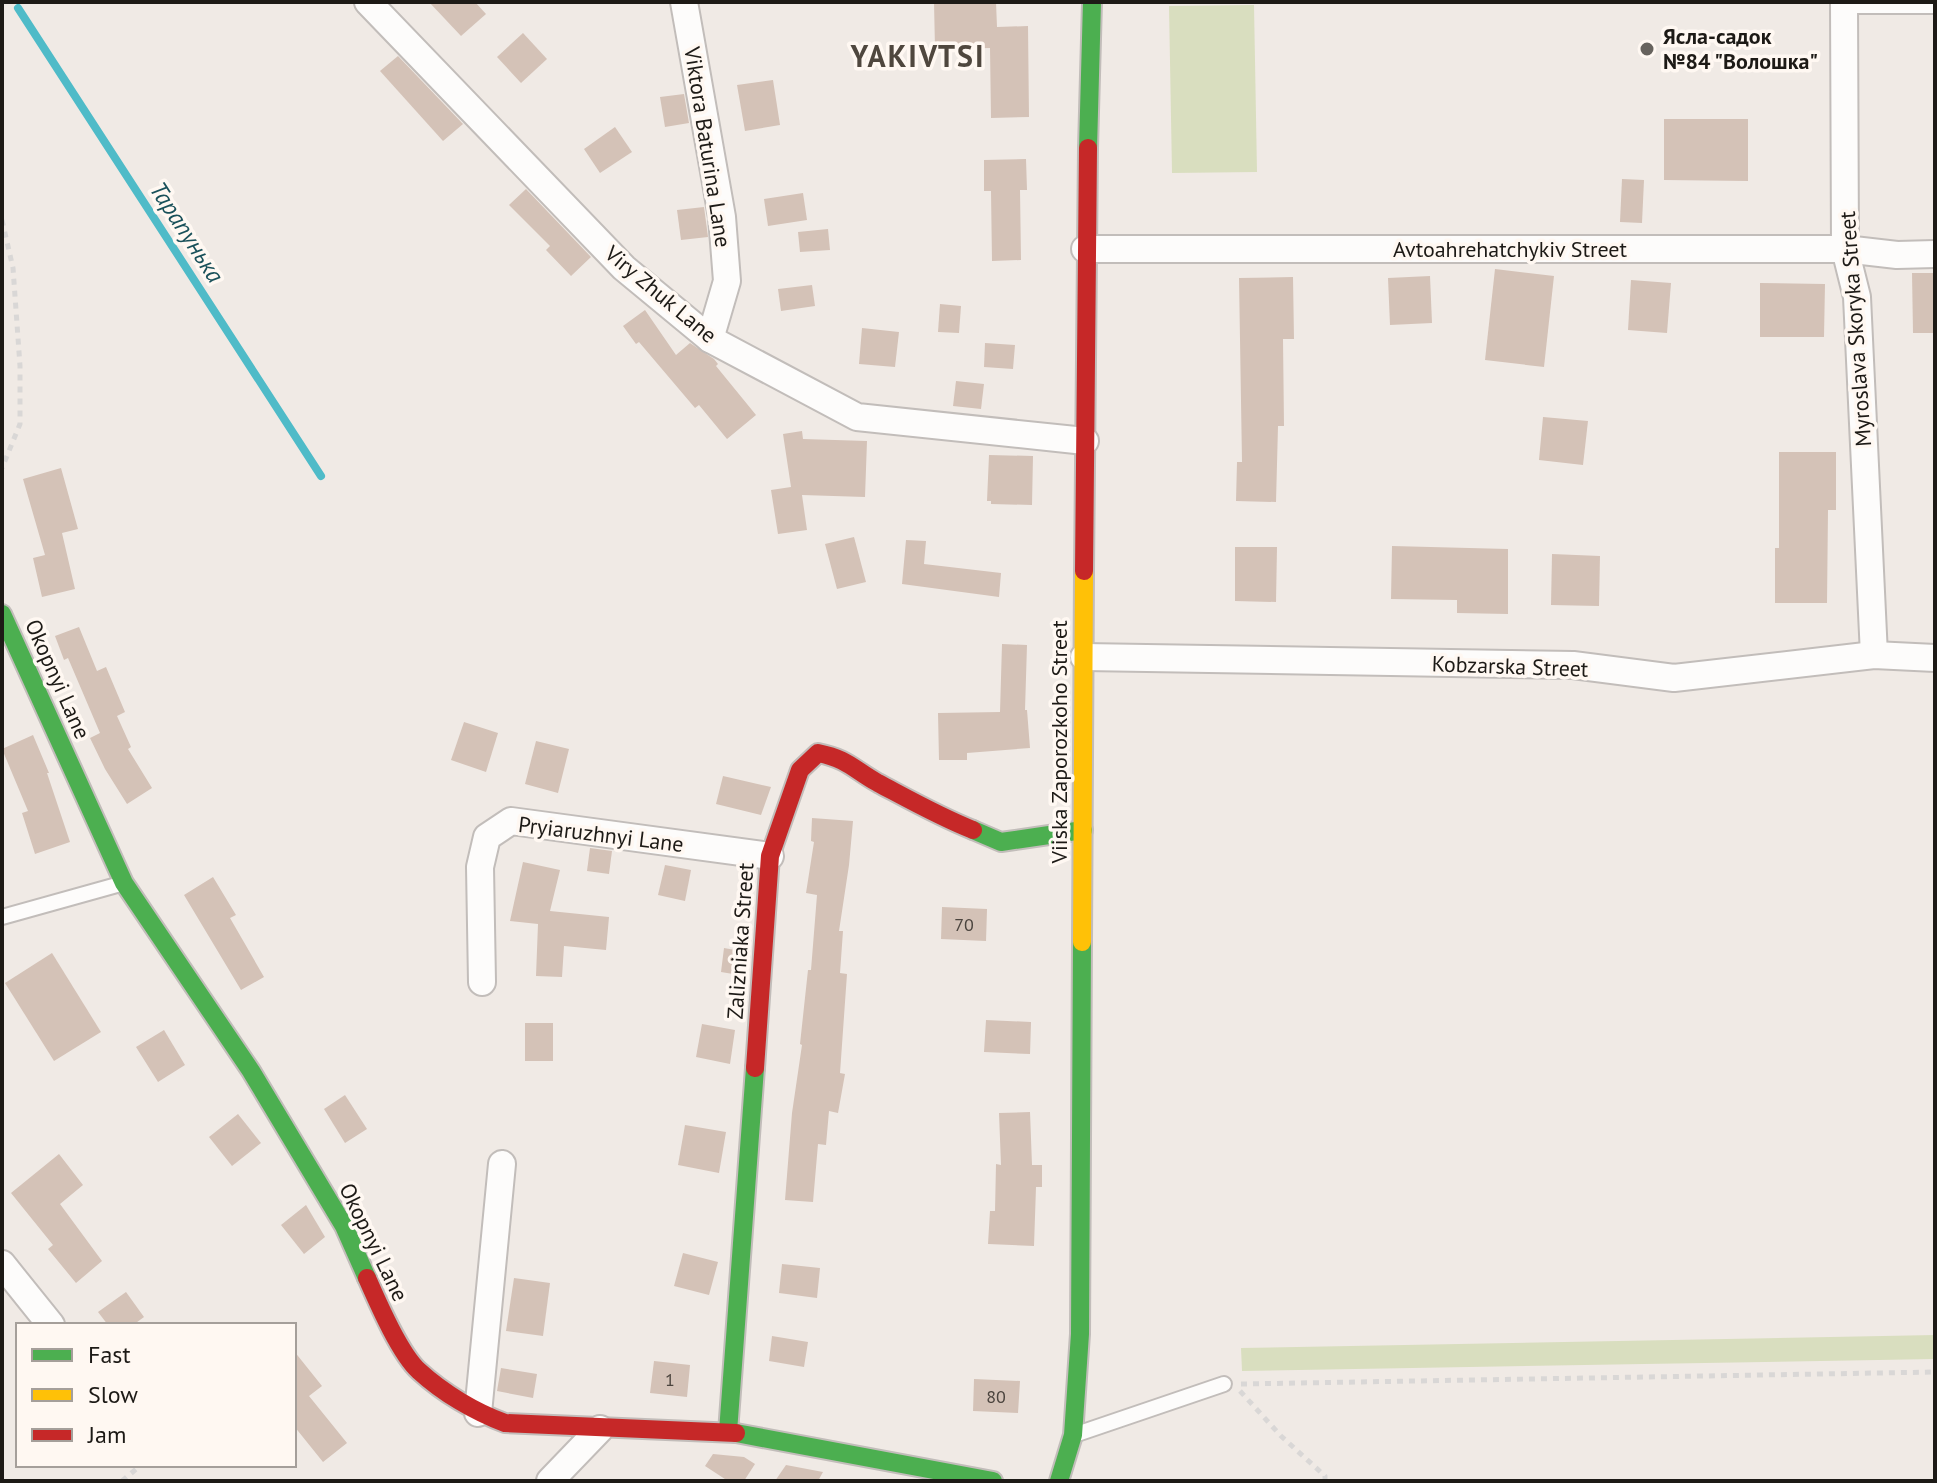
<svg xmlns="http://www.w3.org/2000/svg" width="1937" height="1483" viewBox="0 0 1937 1483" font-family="'PT Sans',sans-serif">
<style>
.green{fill:#d9debf}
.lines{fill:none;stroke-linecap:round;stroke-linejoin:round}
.stream{stroke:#4fbbc8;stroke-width:8}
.building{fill:#d4c2b7}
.lane-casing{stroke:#c2bdba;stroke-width:18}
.street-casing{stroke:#c2bdba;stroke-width:30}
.fast-casing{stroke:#c2bdba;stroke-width:22}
.slow-casing{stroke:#c2bdba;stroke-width:22}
.jam-casing{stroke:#c2bdba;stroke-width:22}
.path{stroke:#d9d7d6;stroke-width:5;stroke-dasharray:6 6;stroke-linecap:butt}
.lane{stroke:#fdfcfb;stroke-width:14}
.street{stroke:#fdfcfb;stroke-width:26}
.fast{stroke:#4caf50;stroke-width:18}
.slow{stroke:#ffc107;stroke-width:18}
.jam{stroke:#c62828;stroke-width:18}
.poi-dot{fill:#67635e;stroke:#fff8f2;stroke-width:3}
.labels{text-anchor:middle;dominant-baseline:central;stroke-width:7;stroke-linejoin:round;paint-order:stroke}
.number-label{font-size:18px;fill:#4b443e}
.poi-label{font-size:22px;font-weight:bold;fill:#1d1a16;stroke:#fff8f2;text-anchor:start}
.street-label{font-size:22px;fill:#1d1a16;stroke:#fff8f2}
.water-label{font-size:24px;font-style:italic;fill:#1a515a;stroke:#fff8f2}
.district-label{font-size:30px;font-weight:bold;letter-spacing:2px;fill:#4f473e;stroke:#fff8f2}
</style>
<rect width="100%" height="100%" fill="#f0eae5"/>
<g class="green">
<path d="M1254,5L1257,172L1172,173L1169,6Z"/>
<path d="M1935,1335V1359L1242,1371L1241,1348Z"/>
</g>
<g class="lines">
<path class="stream" d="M18,8L321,476"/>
</g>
<g class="building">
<path d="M429,2H475L486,14L461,36Z"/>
<path d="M934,2H996L997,27L1028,26L1029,117L991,118L990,48L935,49Z"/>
<path d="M523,33L547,59L521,83L497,57Z"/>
<path d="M398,56L463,124L443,141L380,71Z"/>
<path d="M773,80L780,125L745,131L737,85Z"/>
<path d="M684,94L689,123L665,127L660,97Z"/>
<path d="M1664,119H1748V181L1664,180Z"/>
<path d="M615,127L632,152L600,173L584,149Z"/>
<path d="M1026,159L1027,190H1020L1021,260L992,261L991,191H984V160Z"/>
<path d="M1622,179L1644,180L1642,223L1620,222Z"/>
<path d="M526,189L591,257L571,276L546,250L550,246L509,205Z"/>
<path d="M803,193L807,220L768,226L764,199Z"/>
<path d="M704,207L708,237L681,240L677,210Z"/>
<path d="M828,229L830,250L800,252L798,232Z"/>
<path d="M1495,269L1554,276L1544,367L1485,360Z"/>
<path d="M1912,273H1935V333H1913Z"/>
<path d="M1430,276L1432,323L1390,325L1388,278Z"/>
<path d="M1293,277L1294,339H1283L1284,426H1278L1276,502L1236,501L1237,462H1242L1239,278Z"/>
<path d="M1631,280L1671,283L1667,333L1628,330Z"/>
<path d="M1760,283L1825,284L1824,337H1760Z"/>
<path d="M812,285L815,306L781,311L778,289Z"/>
<path d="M940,304L961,306L959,333L938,332Z"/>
<path d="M645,310L676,355L690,343L714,359L718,364L716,366L756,415L727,439L699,405L695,408L639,342L636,344L623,326Z"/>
<path d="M862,328L899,332L895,367L859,364Z"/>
<path d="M985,343L1015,345L1013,369L984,367Z"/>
<path d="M956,381L984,384L981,409L953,406Z"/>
<path d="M1543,417L1588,421L1583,465L1539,460Z"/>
<path d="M802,431L803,439L867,441L865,497L802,495L807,530L778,534L771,490L791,487L783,434Z"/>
<path d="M1779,452H1836V510H1828L1827,603H1775V548H1779Z"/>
<path d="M989,455L1033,456L1032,505L991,504V501H987Z"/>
<path d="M61,468L78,529L62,533L75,589L42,597L33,558L45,555L23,479Z"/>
<path d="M854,537L866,582L837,589L825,544Z"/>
<path d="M906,540L926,541L924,564L1001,573L999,597L902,584Z"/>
<path d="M1392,546L1508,549V614L1457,613V600L1391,599Z"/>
<path d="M1235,547H1277L1276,602L1235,601Z"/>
<path d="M1552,554L1600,556L1599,606L1551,605Z"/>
<path d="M79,627L97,671L106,667L125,712L117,716L131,747L128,749L152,788L127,804L105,769L90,738L100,733L68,658L64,660L55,636Z"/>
<path d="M1002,644L1027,645L1025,710H1027L1030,748L967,753V760H939L938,713L1000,712Z"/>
<path d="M464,722L498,733L486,772L451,760Z"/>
<path d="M33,735L49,773H47L70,842L35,854L22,813L28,811L2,749Z"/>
<path d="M536,741L569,749L558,793L525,784Z"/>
<path d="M723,776L771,787L761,815L716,804Z"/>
<path d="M812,818L853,821L849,865L839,931H843L840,973L847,974L840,1073L845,1074L838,1113L829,1111L826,1145L818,1144L813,1202L785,1200L792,1113L802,1045L800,1044L808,970H811L817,895L806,893L814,842L811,841Z"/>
<path d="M590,848L612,851L609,874L587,871Z"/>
<path d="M523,862L560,870L550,911L609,917L606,950L564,946L562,977L536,976L538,924L510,921Z"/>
<path d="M665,865L691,870L685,901L658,895Z"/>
<path d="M213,877L236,915L230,918L264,977L241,990L184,895Z"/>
<path d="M942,907L987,909L986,941L941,939Z"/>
<path d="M724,948L741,951L739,975L721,972Z"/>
<path d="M52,953L101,1032L54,1061L5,983Z"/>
<path d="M986,1020L1031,1022L1030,1054L984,1052Z"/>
<rect x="525" y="1023" width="28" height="38"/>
<path d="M702,1024L735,1030L730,1064L696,1057Z"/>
<path d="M164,1030L185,1065L158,1082L136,1047Z"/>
<path d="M345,1095L367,1129L345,1143L324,1109Z"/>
<path d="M1030,1112L1032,1165H1042V1187H1036L1034,1246L988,1244L990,1211H995L996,1164L1001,1165L999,1113Z"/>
<path d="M238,1114L261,1143L232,1166L209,1137Z"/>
<path d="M685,1125L726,1132L719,1173L678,1165Z"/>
<path d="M59,1154L83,1185L60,1204L102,1261L76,1283L48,1249L53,1245L11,1193Z"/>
<path d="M306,1205L325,1237L304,1254L281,1225Z"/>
<path d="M683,1253L718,1262L709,1295L674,1286Z"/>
<path d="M782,1264L820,1268L817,1298L779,1293Z"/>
<path d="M514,1278L550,1283L543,1336L506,1331Z"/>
<path d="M126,1292L144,1317L133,1325H108L98,1312Z"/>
<path d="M772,1336L808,1342L804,1367L769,1361Z"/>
<path d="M294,1351L322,1386L309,1396L347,1443L323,1462L294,1426Z"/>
<path d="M654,1361L690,1365L687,1397L650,1393Z"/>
<path d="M501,1368L537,1374L533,1398L497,1391Z"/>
<path d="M974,1379L1020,1381L1018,1413L973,1411Z"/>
<path d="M713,1454L744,1457L755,1464L744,1481H728L705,1466Z"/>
<path d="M786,1465L823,1472L818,1481H775Z"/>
</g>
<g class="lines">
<defs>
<g id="lane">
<path d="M1844,6H1935"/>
<path d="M2,917L124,883"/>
<path d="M1077,1434L1224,1384"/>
</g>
<g id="street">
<path d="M368,2L624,268L710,339L857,417L1085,441"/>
<path d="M684,2L722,217L727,281L710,339"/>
<path d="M1844,2L1845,249L1857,297L1874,655"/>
<path d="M1085,249H1845L1897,255L1935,254"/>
<path d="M1084,657L1573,665L1674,678L1874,655L1935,658"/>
<path d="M482,982L480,867L487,837L511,821L770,856"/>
<path d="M2,1264L51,1325"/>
<path d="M478,1413L502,1164"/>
<path d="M550,1481L600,1429"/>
</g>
<g id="fast">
<path d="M1088,148L1092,2"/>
<path d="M2,614L124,883L251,1071L344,1226L367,1278"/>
<path d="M973,830L1001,842L1083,830"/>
<path d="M728,1432L755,1068"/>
<path d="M736,1433L993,1481"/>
<path d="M1059,1481L1073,1435L1080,1334L1082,942"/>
</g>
<path id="slow" d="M1082,942L1084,571"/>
<g id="jam">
<path d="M1084,571L1088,148"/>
<path d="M755,1068L770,856L800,770L818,753C848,759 853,769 878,783C910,800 940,817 973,830"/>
<path d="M367,1278C378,1303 400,1354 419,1371C443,1393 475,1412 505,1423L736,1433"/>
</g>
</defs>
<use href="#lane" class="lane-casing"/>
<use href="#street" class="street-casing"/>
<use href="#fast" class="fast-casing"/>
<use href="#slow" class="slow-casing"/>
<use href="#jam" class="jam-casing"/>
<g class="path">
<path d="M2,220L13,268L20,366V424L2,468"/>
<path d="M1241,1384L1935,1372"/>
<path d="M1240,1391L1281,1436L1325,1476V1481"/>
<path d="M122,1481L141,1465"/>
</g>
<use href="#lane" class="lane"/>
<use href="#street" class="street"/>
<use href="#fast" class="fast"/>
<use href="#slow" class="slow"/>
<use href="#jam" class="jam"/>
</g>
<circle class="poi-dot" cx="1647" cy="49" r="8"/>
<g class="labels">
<g class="number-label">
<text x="964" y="924">70</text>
<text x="670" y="1379">1</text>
<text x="996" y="1396">80</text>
</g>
<g class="poi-label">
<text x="1663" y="36">Ясла-садок<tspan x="1663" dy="25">№84 "Волошка"</tspan></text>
</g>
<g class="street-label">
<text transform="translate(708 147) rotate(81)">Viktora Baturina Lane</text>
<text x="1510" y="249">Avtoahrehatchykiv Street</text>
<text transform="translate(661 294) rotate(40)">Viry Zhuk Lane</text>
<text transform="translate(1855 329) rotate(-94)">Myroslava Skoryka Street</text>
<text transform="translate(1510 666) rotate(2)">Kobzarska Street</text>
<text transform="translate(58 679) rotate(66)">Okopnyi Lane</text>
<text transform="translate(1059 742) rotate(-90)">Viiska Zaporozkoho Street</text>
<text transform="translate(601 834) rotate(7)">Pryiaruzhnyi Lane</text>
<text transform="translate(740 941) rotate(-86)">Zalizniaka Street</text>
<text transform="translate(374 1242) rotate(64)">Okopnyi Lane</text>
</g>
<g class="water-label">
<text transform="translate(187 232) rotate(57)">Тарапунька</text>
</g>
<g class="district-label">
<text x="918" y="55">YAKIVTSI</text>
</g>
</g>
<rect width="1937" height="1483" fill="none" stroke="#1d1a16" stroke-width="8"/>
<rect x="16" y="1323" width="280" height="144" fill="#fff8f2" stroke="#a59f9a" stroke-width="2"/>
<rect x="32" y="1349" width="40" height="12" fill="#4caf50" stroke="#a59f9a" stroke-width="2"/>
<text x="88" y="1363" font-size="24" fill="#1d1a16">Fast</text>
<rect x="32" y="1389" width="40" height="12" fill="#ffc107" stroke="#a59f9a" stroke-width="2"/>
<text x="88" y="1403" font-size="24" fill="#1d1a16">Slow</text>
<rect x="32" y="1429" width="40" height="12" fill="#c62828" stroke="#a59f9a" stroke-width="2"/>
<text x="88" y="1443" font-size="24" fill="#1d1a16">Jam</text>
</svg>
